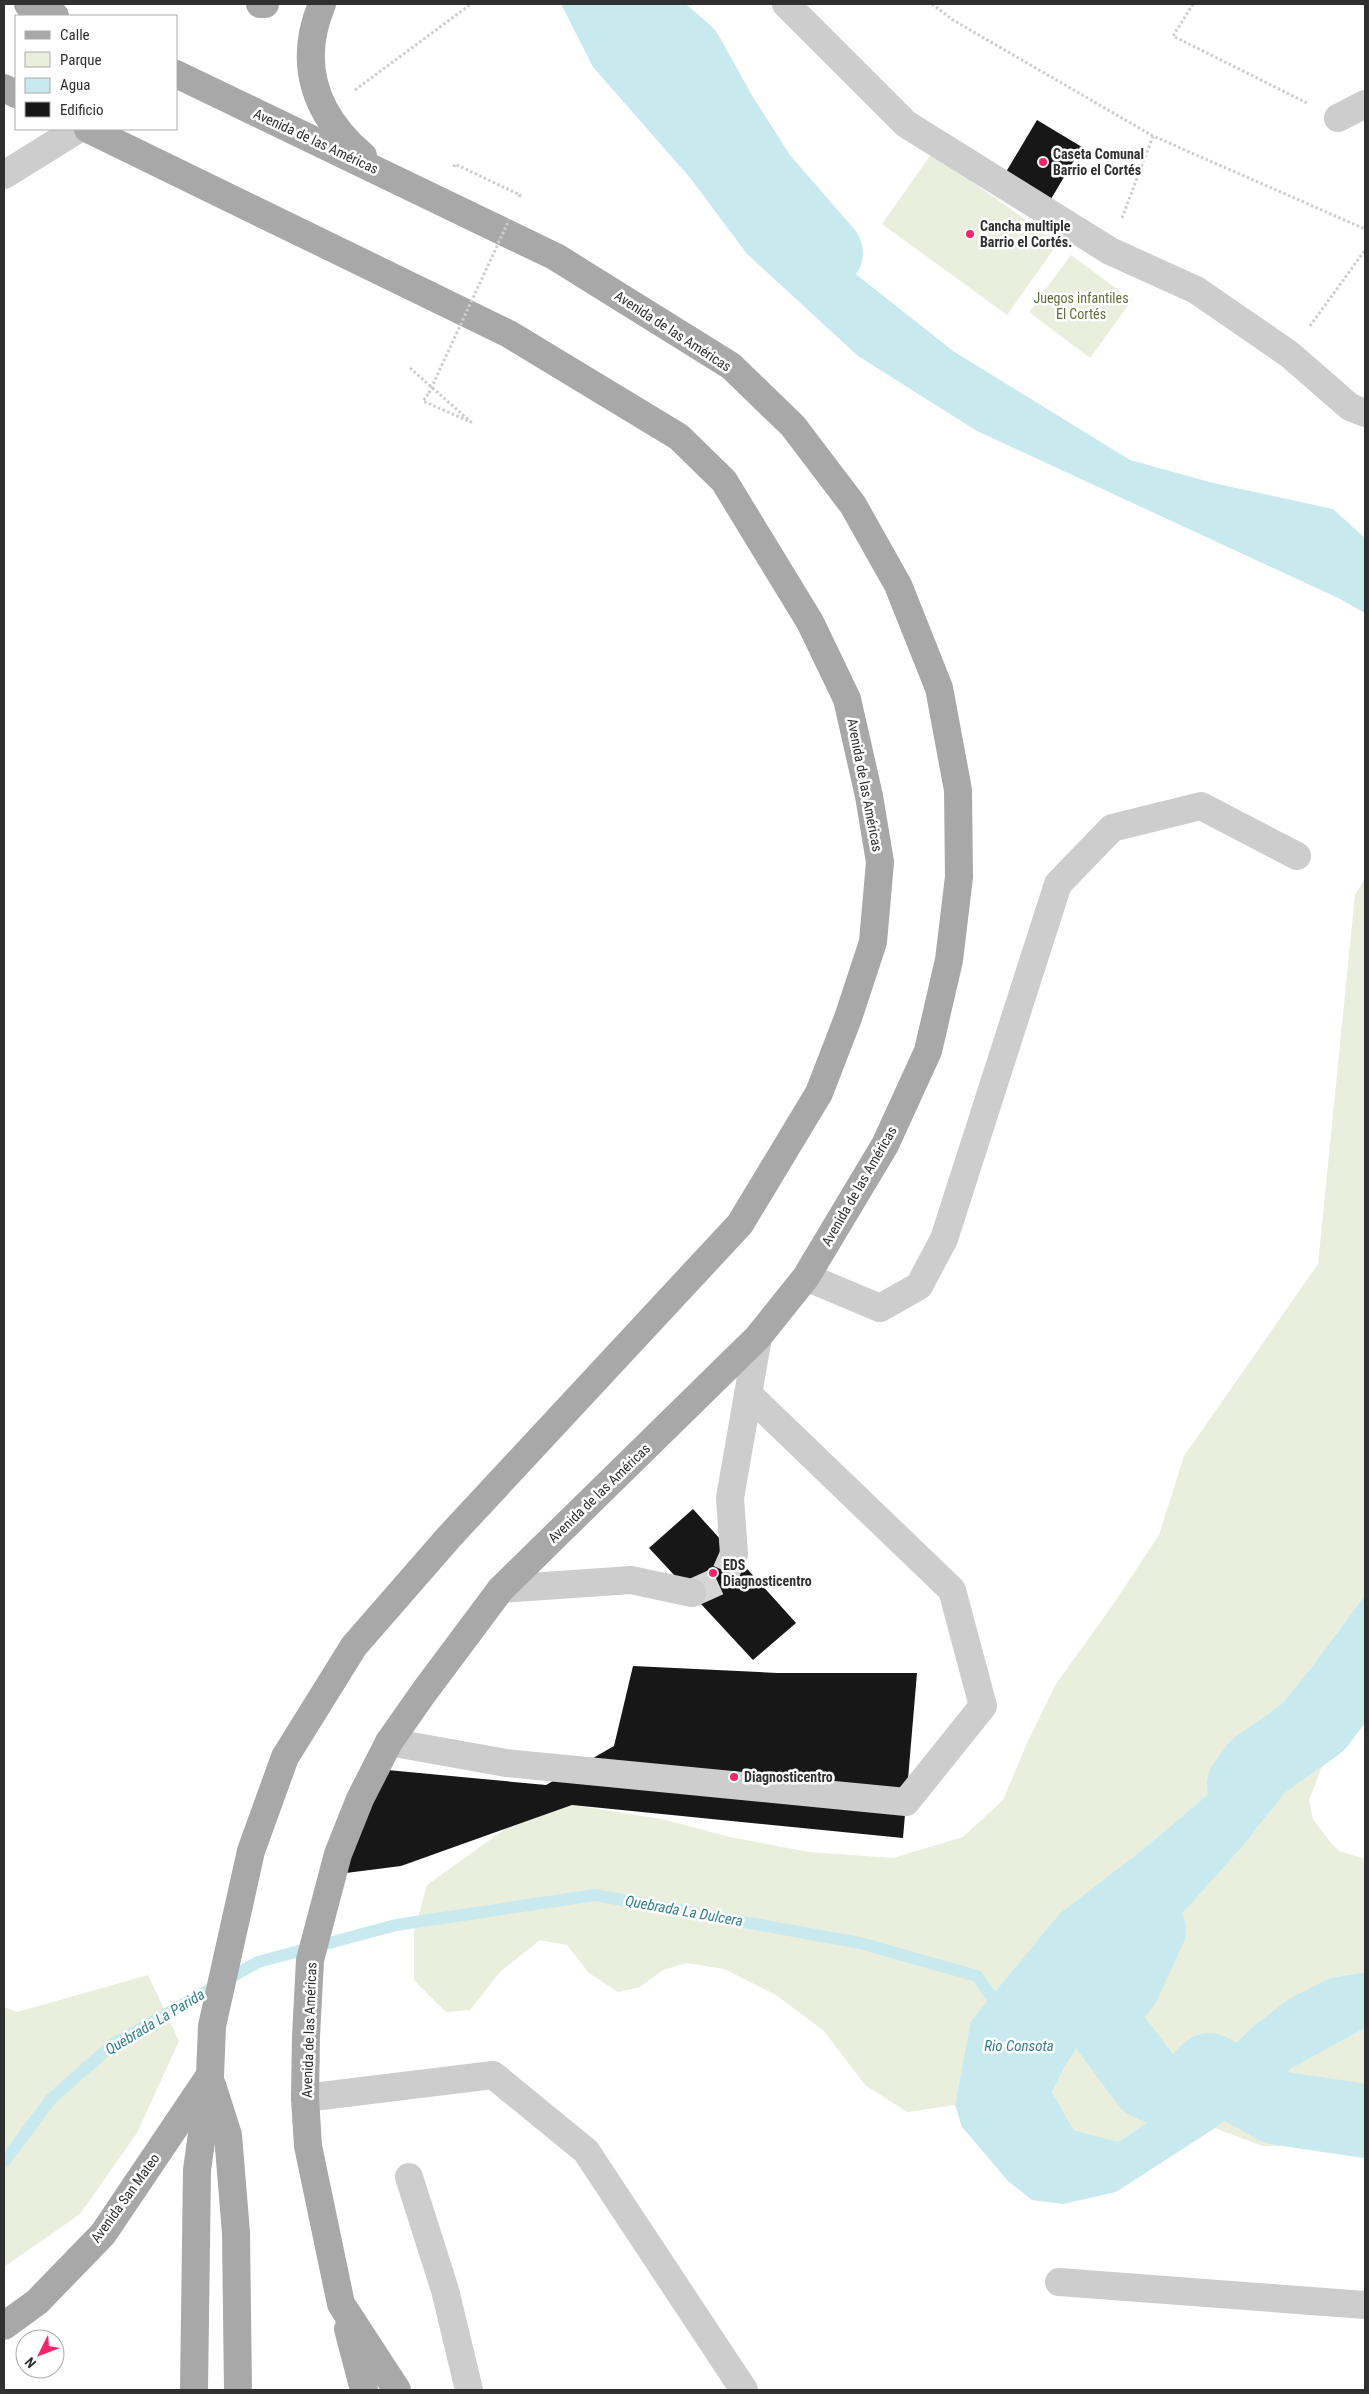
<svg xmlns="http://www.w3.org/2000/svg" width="1369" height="2394" viewBox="0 0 1369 2394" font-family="'Roboto Condensed',sans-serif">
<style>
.green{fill:#eaeedd}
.water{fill:#c8eaef}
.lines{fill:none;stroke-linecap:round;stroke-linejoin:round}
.stream{stroke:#c8eaef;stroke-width:12}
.river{stroke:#c8eaef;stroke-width:74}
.building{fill:#171717}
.minor-tunnel{stroke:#d6d6d6;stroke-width:28;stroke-dasharray:28 14;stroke-linecap:butt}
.path{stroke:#cdcdcd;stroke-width:3;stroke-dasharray:2.5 2.5;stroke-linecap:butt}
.minor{stroke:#cdcdcd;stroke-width:28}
.major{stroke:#a8a8a8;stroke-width:28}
.path-bridge{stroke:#cdcdcd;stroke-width:3;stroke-dasharray:2.5 2.5;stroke-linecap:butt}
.poi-dot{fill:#f42568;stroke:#fff;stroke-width:2}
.labels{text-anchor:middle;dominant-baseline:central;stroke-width:5;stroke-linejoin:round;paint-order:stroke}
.street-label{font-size:14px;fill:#303030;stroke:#fff}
.poi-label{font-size:14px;font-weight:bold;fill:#303030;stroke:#fff;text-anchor:start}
.park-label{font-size:14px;fill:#607039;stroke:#fff}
.water-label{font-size:15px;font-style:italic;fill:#32808c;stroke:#fff}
</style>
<rect width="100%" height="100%" fill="#fff"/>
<g class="green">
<path d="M932,153L1058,243L1007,315L882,224Z"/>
<path d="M1071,255L1132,300L1090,358L1029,312Z"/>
<path d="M1365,878V1595L1311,1668L1206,1796L1142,1850L1060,1913L972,2021L955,2105L907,2112L865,2085L824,2031L776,1995L724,1969L687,1963L663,1970L640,1987L618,1992L589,1973L567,1945L540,1940L501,1971L470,2010L446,2012L414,1980V1932L427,1885L505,1829L572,1805L662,1819L730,1837L809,1852L893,1858L963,1837L1003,1800L1027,1743L1056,1684L1112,1606L1159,1535L1184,1456L1318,1264L1355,895Z"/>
<path d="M1365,1661V1697L1345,1734L1321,1769L1309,1800L1313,1819L1331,1843L1339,1851L1365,1859V1972L1330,1978L1250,2029L1182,2099L1118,2142L1074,2130L1052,2092L1065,2066L1098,2016L1164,1934L1242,1847L1280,1799L1318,1724Z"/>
<path d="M148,1975L179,2041L137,2133L80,2214L4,2267V2007L17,2012Z"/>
<path d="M1365,2028V2143L1350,2146H1262L1215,2128L1292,2068Z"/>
</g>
<g class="water">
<path d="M561,4H653L686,53L720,114L760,176L819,245L953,351L1130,460L1213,483L1333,509L1365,538V613L1338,598L977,431L858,356L747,254L691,179L593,67Z"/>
<path d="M1365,1595V1661L1318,1724L1280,1799L1242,1847L1164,1934L1098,2016L1065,2066L1052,2092L1074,2130L1118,2142L1182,2099L1250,2029L1289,1999L1330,1978L1365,1972V2028L1292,2068L1215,2128L1116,2192L1063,2204L1032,2200L1008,2181L962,2127L955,2105L971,2021L1060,1913L1142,1850L1206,1796L1311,1668Z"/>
</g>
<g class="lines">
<path class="stream" d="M4,2162L51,2099L113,2044L258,1962L396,1925L595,1895L860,1943L977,1976L992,1997L1008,2000"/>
<g class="river">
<path d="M629,4L686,53L720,114L760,177L826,253"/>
<path d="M1244,1785L1257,1767L1318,1724L1365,1661"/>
<path d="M1149,1930L1123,1985L1098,2016L1148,2083L1182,2099L1209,2070L1278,2108L1365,2121"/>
</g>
</g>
<g class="building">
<path d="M1037,120L1082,147L1048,204L1003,177Z"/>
<path d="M693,1509L796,1623L753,1660L649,1548Z"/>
<path d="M633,1666L777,1673H917L903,1838L572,1805L401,1866L346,1873L377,1769L546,1785L614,1746Z"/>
</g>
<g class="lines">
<path class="minor-tunnel" d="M692,1593L723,1579L734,1554"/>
<g class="path">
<path d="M932,4L953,20L1153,136L1365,229"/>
<path d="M1193,4L1173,36L1307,103"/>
<path d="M355,90L471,4"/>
<path d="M454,167L455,164L520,195L518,199"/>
<path d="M1122,218L1153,136"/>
<path d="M1310,326L1365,250"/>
<path d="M410,368L471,422L423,401L429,393"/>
</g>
<g class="minor">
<path d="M786,4L906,124L1110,251L1196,290L1289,354L1350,407L1365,413"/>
<path d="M1338,118L1365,104"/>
<path d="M4,175L78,129"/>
<path d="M806,1277L880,1308L919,1286L944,1239L1058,884L1112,828L1201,806L1297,856"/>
<path d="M734,1554L730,1498L758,1337"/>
<path d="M501,1589L631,1580L692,1593"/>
<path d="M389,1742L506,1763L906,1802L983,1706L952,1590L748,1394"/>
<path d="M305,2098L493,2075L586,2151L744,2390"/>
<path d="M409,2177L445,2290L469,2390"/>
<path d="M1059,2282L1365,2305"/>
</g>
<g class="major">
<path d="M28,4L55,16"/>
<path d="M260,4H265"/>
<path d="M322,4C297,64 315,115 363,156"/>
<path d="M176,74L556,257L731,366L793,426L853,505L898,585L939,688L958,790L959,877L949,960L928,1051L885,1145L806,1277L758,1337L501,1589L424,1692L389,1742L360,1799L338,1854L310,1960L306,2036L305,2098L308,2146L341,2304L397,2390"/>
<path d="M4,88L16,94"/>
<path d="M88,129L509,334L679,437L724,481L810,622L847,699L869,796L880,862L873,942L848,1018L819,1093L740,1224L449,1537L354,1646L285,1757L251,1851L212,2026L210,2076L197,2170L194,2390"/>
<path d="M212,2085L228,2135L236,2233L238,2390"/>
<path d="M4,2326L37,2302L103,2234L206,2081"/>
<path d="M348,2329L364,2390"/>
</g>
<path class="path-bridge" d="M429,393L509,220"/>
</g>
<g class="poi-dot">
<circle cx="1043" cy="162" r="5"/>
<circle cx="970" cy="234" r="5"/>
<circle cx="713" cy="1573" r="5"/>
<circle cx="734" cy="1777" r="5"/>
</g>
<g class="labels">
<g class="street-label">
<text transform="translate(316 141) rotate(25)">Avenida de las Américas</text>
<text transform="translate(673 331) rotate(33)">Avenida de las Américas</text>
<text transform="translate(865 785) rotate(79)">Avenida de las Américas</text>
<text transform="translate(859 1186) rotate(-60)">Avenida de las Américas</text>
<text transform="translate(599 1493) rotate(-44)">Avenida de las Américas</text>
<text transform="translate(309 2030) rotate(-88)">Avenida de las Américas</text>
<text transform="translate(125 2198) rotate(-54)">Avenida San Mateo</text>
</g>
<g class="poi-label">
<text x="1053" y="154">Caseta Comunal<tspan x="1053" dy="16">Barrio el Cortés</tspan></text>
<text x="980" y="226">Cancha multiple<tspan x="980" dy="16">Barrio el Cortés.</tspan></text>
<text x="723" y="1565">EDS<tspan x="723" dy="16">Diagnosticentro</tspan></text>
<text x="744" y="1777">Diagnosticentro</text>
</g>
<g class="park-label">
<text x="1081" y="298">Juegos infantiles<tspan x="1081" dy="16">El Cortés</tspan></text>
</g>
<g class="water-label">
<text transform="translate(684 1911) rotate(10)">Quebrada La Dulcera</text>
<text transform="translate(155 2022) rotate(-31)">Quebrada La Parida</text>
<text x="1019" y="2046">Rio Consota</text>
</g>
</g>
<rect width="1369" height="2394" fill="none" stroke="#303030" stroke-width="10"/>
<rect x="15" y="15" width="162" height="115" fill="#ffffff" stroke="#acacac"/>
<rect x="25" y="31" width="25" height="8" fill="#a8a8a8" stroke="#acacac"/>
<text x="60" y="40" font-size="15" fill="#303030">Calle</text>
<rect x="25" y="52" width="25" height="15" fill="#eaeedd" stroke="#acacac"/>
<text x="60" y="65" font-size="15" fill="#303030">Parque</text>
<rect x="25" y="78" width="25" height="15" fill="#c8eaef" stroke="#acacac"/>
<text x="60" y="90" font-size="15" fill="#303030">Agua</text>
<rect x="25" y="102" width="25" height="15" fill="#171717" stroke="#acacac"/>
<text x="60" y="115" font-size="15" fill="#303030">Edificio</text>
<g transform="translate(40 2354) rotate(228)"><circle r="24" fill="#ffffff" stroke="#acacac"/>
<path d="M0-4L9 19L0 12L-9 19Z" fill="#f42568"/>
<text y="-8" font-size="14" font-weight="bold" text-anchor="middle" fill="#303030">N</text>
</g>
</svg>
